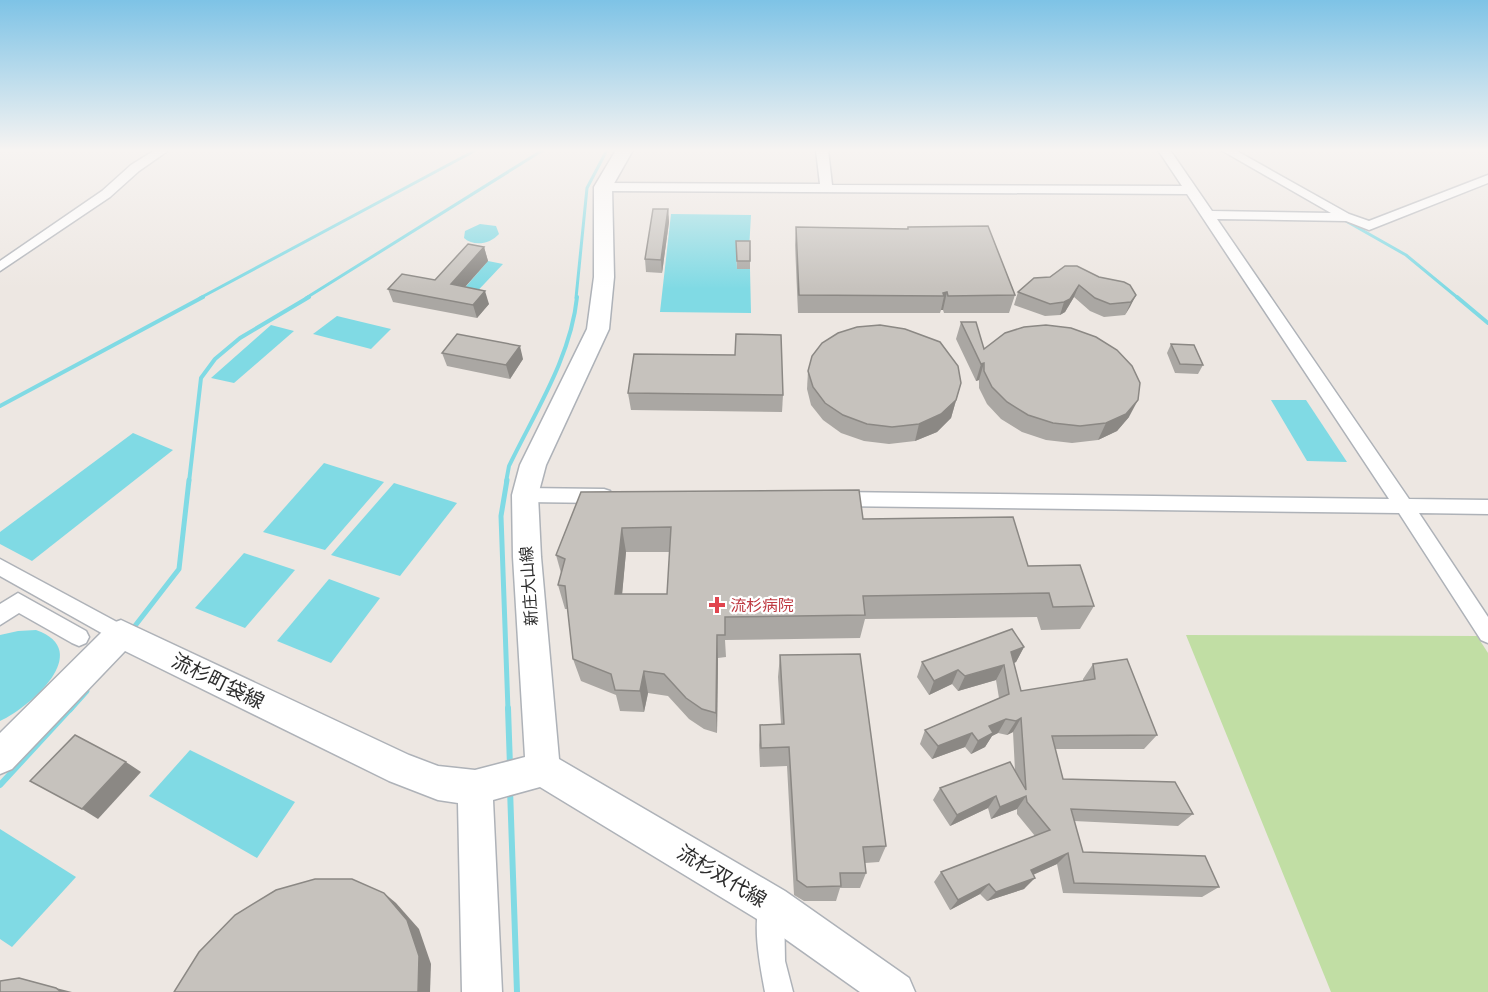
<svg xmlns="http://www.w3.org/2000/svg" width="1488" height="992" viewBox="0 0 1488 992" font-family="'Public Sans','Noto Sans JP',sans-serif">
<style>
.green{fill:#c1dea4}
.water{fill:#80dae4}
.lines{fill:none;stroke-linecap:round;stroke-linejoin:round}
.stream-far3{stroke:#80dae4;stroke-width:3}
.stream-far2{stroke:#80dae4;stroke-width:4}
.stream-far1{stroke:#80dae4;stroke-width:5}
.stream{stroke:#80dae4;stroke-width:6}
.minor-casing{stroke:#aeb2b8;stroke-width:3}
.secondary-casing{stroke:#aeb2b8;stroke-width:3}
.minor{fill:#fff;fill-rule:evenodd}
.secondary{fill:#fff;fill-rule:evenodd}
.wall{fill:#aaa7a3;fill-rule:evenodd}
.shaded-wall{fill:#8b8884}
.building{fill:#c6c2bd;stroke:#8b8884;stroke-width:1.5;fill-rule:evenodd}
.health-dot{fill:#e0444e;stroke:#fff;stroke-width:2}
.labels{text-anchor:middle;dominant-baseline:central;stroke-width:4.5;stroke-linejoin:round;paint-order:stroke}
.street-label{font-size:16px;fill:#2e2e2e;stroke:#fff}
.health-label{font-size:16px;fill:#be3a42;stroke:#fff;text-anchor:start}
.near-street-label{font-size:20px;fill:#2e2e2e;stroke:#fff}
</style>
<rect width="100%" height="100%" fill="#ede7e2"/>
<path class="green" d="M1186,635L1477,636L1488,653V992H1331Z"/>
<g class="water">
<path d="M671,214L751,215L749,250L736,251L737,269H750L751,313L660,312Z"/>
<path d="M480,224L496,226L499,234C490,244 474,247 464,238L465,231Z"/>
<path d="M488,261L503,264L469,300L456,298Z"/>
<path d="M337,316L391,329L371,349L313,334Z"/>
<path d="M271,325L294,331L234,383L211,378Z"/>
<path d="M1271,400H1306L1347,462L1307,461Z"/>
<path d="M133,433L173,450L32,561L0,544V532Z"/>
<path d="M324,463L384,482L325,550L263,532Z"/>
<path d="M394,483L457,503L400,576L331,555Z"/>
<path d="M244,553L295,570L245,628L195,608Z"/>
<path d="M329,579L380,598L331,663L277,641Z"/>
<path d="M36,630C95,651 30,707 0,721V635L18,631Z"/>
<path d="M190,750L295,802L257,858L149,796Z"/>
<path d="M0,829L76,877L12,947L0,939Z"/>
</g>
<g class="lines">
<g class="stream-far3">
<path d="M1346,221L1406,255L1458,298"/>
<path d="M200,298L476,150"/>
<path d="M306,298L543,150"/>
<path d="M576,298L587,188L607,150"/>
</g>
<g class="stream-far2">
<path d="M1457,297L1488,323"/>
<path d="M0,406L203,297"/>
<path d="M189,482L201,378L215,359L240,338L309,297"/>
<path d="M506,482L509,466C535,412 571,357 577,297"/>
</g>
<g class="stream-far1">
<path d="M507,480L501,516L508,710"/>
<path d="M131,631L179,569L189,480"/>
<path d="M70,710L87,691"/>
</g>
<g class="stream">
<path d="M508,708L510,766"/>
<path d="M0,785L71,708"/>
<path d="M510,789L517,992"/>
</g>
<defs>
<g id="minor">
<path d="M155,150H169L139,171L110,197L0,271V261L102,191L131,165Z"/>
<path d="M816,150H828L832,185L1182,186L1158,150H1170L1212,211L1331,213L1221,150H1235L1349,214L1369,221L1488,175V183L1369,230L1346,221L1217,219L1409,499L1488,500V514L1419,513L1488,617V643L1481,640L1399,513L836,506L830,504L827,499L830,494L836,492L1389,499L1187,194L603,191L597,187L603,183L820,184Z"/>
<path d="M525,488L604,489L610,491L613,496L610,501L604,503L525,502L519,500L516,495L519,490Z"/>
<path d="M0,559L128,628L131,634L128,640L121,643L114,640L0,576Z"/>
<path d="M18,593L86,631L89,637L86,643L79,646L72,643L19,613L0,625V604Z"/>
<path d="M771,892L780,896L784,905L785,961L793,992H765C760,965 751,922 762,896Z"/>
</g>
<path id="secondary" d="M616,150H633L612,187L614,277L609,329L546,465L538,495L541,557L559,759L785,891L909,978L915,992H860L757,919L540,787L493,800L502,992H462L458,803L438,800L389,781L125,651L12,769L0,774V733L110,624L121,620L409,755L438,766L475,770L525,757L513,557L512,495L520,465L587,329L594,277V187Z"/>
</defs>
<use href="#minor" class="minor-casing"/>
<use href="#secondary" class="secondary-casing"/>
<use href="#minor" class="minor"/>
<use href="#secondary" class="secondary"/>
</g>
<g class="wall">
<path d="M668,209L669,222L662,273L646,272L645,259Z"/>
<path d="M796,227L907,229L908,227L1015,295L1009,313H944L943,310H941L940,313H798L795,245Z"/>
<path d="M736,241H750V269H737Z"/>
<path d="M484,247L488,261L465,287L489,304L477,318L393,302L388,289L435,280Z"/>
<path d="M1050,277L1136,295L1125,315L1104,317L1090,311L1074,297L1065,312L1060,315L1045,316L1014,305L1018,292Z"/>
<path d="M961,322L984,349L1129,417L1117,431L1098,440L1072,443L1046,440L1022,432L1001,419L987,404L979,388V380L976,381L956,339Z"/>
<path d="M1171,344L1203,365L1198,374L1175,373L1167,353Z"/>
<path d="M442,353L523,359L510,379L447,366Z"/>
<path d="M808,371L961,383L951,418L937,432L915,441L889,444L864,441L841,433L823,420L811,405L807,389Z"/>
<path d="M628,393L783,395L782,412L631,410Z"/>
<path d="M581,492L863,519L1028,566L1094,606L1080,629L1041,630L1037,617L865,619L860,638L725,640L726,657L718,658L717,733L704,729L689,719L668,696L648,693L644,712L620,711L616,695L581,681L573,659L568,609H565L558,585L561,573L556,555ZM626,552H670L667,594H622Z"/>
<path d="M1024,647L1016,662L1014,663L1021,691L1083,681V679L1093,664L1157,735L1144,749H1055L1063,779L1193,814L1178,826L1074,821L1083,852L1219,887L1202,897L1063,893L1057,864L1033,875L1024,889L987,901L980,894L950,910L934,882L941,872L1035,836L1017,814V809L991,819L988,808L950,826L933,800L940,788L1015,771L1013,732L1007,735L998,733L992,736L985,747L971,754L965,747L932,759L920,744L925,730L999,698L996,680L958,691L952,684L929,695L917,677L922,662Z"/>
<path d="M780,655L886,846L879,862L865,863L866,873L860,888H840L836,901H804L794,895L787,766L760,767L759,745L760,725L781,724L778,677Z"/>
</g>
<g class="shaded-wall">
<path d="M668,209L669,222L662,273L661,260Z"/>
<path d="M484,247L488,261L456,297L451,284Z"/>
<path d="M1079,285L1074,297L1065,312L1060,315L1064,302Z"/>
<path d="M485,291L489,304L477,318L473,305Z"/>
<path d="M947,292L943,310H941L944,296L943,293Z"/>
<path d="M1136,295L1130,307L1125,315L1131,302Z"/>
<path d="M520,346L523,359L510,379L506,365Z"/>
<path d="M984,363L979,380L976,381L981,364Z"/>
<path d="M961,383L951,418L937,432L915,441L919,424Z"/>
<path d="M1138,400L1129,417L1117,431L1098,440L1106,423Z"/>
<path d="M622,528L626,552L620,617L615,594Z"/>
<path d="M717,635L718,658L717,733L716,713Z"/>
<path d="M1024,647L1016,662L1004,667L1011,652Z"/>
<path d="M1004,665L996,680L958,691L965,676Z"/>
<path d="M958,670L952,684L929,695L934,681Z"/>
<path d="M644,671L648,693L644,712L640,691Z"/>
<path d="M1021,718L1013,732L1007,735L1016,721Z"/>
<path d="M1006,719L998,733L992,736L985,747L971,754L978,741L989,726Z"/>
<path d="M972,733L965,747L932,759L938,746Z"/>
<path d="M126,762L141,772L98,819L82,809Z"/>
<path d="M996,796L988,808L950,826L957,815Z"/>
<path d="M1026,796L1017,809L991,819L1000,807Z"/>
<path d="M1068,853L1057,864L1021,880L1031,870Z"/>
<path d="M1035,878L1024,889L987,901L996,892Z"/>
<path d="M989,884L980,894L950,910L958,900Z"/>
<path d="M384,893L396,903L419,929L431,964L430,992H418Z"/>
<path d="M56,988L72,992H61Z"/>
</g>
<g class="building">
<path d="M653,209H668L661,260L645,259Z"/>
<path d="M988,226L1015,295L948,296L947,292L943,293L944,296L799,295L796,227L908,229V227Z"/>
<path d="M736,241H750V261H737Z"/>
<path d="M468,244L484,247L451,284L485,291L473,305L388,289L402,274L435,280Z"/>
<path d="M1065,266H1077L1099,277L1124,282L1130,285L1136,295L1131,302L1110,304L1095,298L1079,285L1070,299L1064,302L1050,304L1018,292L1034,278L1050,277Z"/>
<path d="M961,322H976L984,349L1005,333L1024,327L1046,325L1071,328L1096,337L1117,350L1132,366L1140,383L1138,400L1126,414L1106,423L1080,426L1053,423L1028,415L1007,402L992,387L984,371V363L981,364Z"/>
<path d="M880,325L905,329L940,342L958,366L961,383L956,400L941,414L919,424L892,427L867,424L843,415L825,403L813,387L808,371L812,356L822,343L838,333L857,327Z"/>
<path d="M457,334L520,346L506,365L442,353Z"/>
<path d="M736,334L781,335L783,395L628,393L634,354L735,355Z"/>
<path d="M1171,344L1194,345L1203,365L1180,364Z"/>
<path d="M859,490L863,519L1013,517L1028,566L1080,565L1094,606L1053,607L1049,593L863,596L865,615L725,617V635H717L716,713L702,709L686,698L664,674L644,671L640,691L615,690L611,674L573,659L565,586L558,585L565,559L556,555L581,492ZM671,527L667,594H615L622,528Z"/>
<path d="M1012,629L1024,647L1011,652L1021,691L1095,679L1093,664L1127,659L1157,735L1052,736L1063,779L1175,782L1193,814L1071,809L1083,852L1205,856L1219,887L1074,883L1068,853L1031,870L1035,878L996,892L989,884L958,900L941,872L1050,830L1027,802L1026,796L1000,807L996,796L957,815L940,788L1010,762L1026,790L1021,718L1016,721L1006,719L989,726L993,733L978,741L972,733L938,746L925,730L1009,694L1004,665L965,676L958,670L934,681L922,662Z"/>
<path d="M860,654L886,846L863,847L866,873H840L841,886L807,887L797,880L789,747L761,748L760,725L784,724L780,655Z"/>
<path d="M75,735L126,762L82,809L30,781Z"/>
<path d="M315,879H352L384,893L407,920L419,956L418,992H174L199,952L235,915L276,890Z"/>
<path d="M19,978L56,988L61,992H0V981Z"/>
</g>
<linearGradient id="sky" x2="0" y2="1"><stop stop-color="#7ec3e6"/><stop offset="0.52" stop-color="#f7f4f2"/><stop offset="1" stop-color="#f7f4f2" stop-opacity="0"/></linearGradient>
<rect width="1488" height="289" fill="url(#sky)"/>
<path class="health-dot" d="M714 596h6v6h6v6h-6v6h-6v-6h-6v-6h6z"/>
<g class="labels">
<g class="street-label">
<text transform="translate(529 586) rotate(-94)">新庄大山線</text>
</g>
<g class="health-label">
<text x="730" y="605">流杉病院</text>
</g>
<g class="near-street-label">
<text transform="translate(218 681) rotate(26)">流杉町袋線</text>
<text transform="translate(722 876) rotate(31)">流杉双代線</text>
</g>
</g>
</svg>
